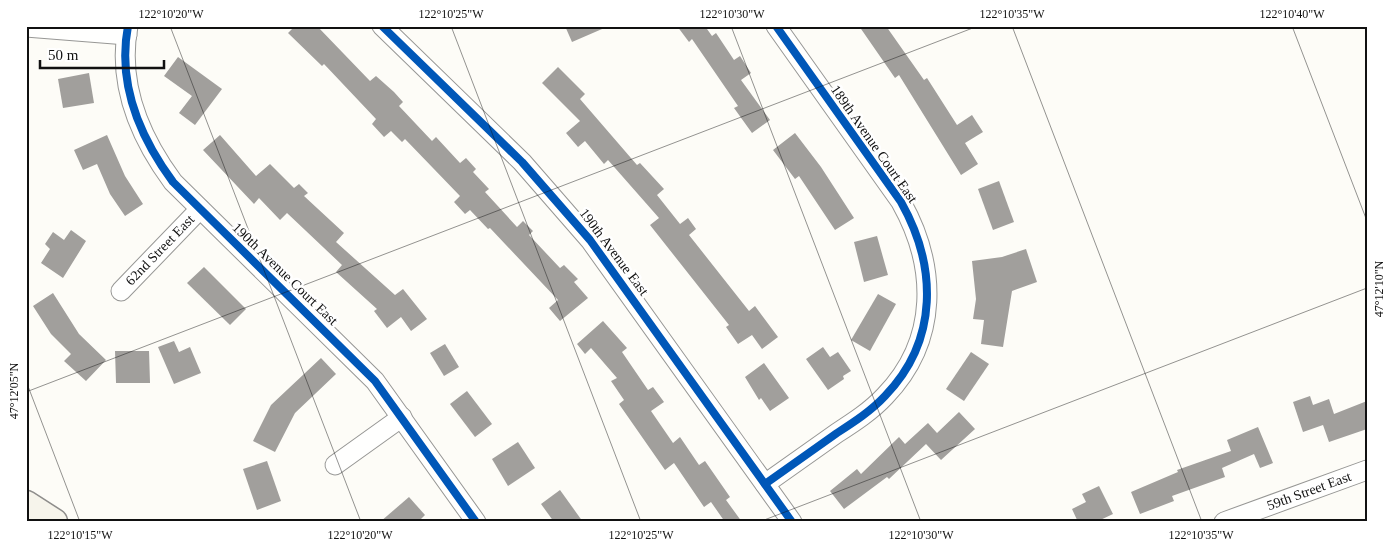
<svg xmlns="http://www.w3.org/2000/svg" width="1393" height="548" viewBox="0 0 1393 548" font-family="'Times New Roman',serif">
<style>
.building{fill:#a19f9c}
.lines{fill:none;stroke-linecap:round;stroke-linejoin:round}
.street-casing{stroke:#979795;stroke-width:21}
.secondary-casing{stroke:#8e8d8b;stroke-width:29}
.street{stroke:#fffffe;stroke-width:19}
.secondary{stroke:#f6f4eb;stroke-width:26}
.cycleway-casing{stroke:#fff;stroke-width:11}
.cycleway{stroke:#0057b8;stroke-width:8}
.ticks{fill:none;stroke:#111;stroke-width:1;stroke-opacity:0.45}
.labels{text-anchor:middle;dominant-baseline:central;stroke-width:5;stroke-linejoin:round;paint-order:stroke}
.street-label{font-size:14px;fill:#111;stroke:#fff}
.neatline{fill:none;stroke:#111;stroke-width:2}
.ticks-label{font-size:12px;text-anchor:middle;fill:#111}
</style>
<rect width="100%" height="100%" fill="#fdfcf7"/>
<g class="building">
<path d="M295,26H317L370,81L376,76L394,92L403,102L399,106L432,141L436,137L460,163L466,158L476,169L473,172L489,189L485,192L517,227L523,221L533,231L529,235L560,268L564,265L578,279L574,282L588,298L560,321L549,308L558,300L490,228L488,229L470,210L465,214L454,202L460,196L405,139L402,142L391,131L384,137L372,124L376,119L324,64L322,66L288,33Z"/>
<path d="M565,26H609L572,42Z"/>
<path d="M677,26H711L707,29L712,36L716,33L734,60L740,56L751,73L741,80L770,120L752,133L734,108L738,106L692,39L689,42Z"/>
<path d="M859,26H886L924,80L927,78L957,125L972,115L983,132L965,143L978,164L961,175L899,75L895,78Z"/>
<path d="M178,57L222,89L195,125L179,113L192,96L164,76Z"/>
<path d="M558,67L585,94L580,99L637,165L640,163L664,189L657,195L680,224L688,218L696,229L689,235L749,311L755,306L778,337L762,349L752,335L738,344L726,327L729,325L650,225L659,218L608,160L604,164L585,141L578,147L566,133L580,121L542,83Z"/>
<path d="M89,73L94,103L63,108L58,79Z"/>
<path d="M795,133L821,167L854,218L835,230L799,176L795,179L773,150Z"/>
<path d="M107,135L125,176L143,204L125,216L110,194L97,164L83,170L74,150Z"/>
<path d="M220,135L256,176L270,164L294,188L299,184L308,193L304,196L344,233L336,242L395,295L403,289L427,319L411,331L401,317L387,328L374,311L377,309L336,272L342,265L287,213L280,220L259,198L254,204L203,150Z"/>
<path d="M999,181L1014,222L993,230L978,189Z"/>
<path d="M71,230L86,241L63,278L41,263L50,249L45,244L53,232L64,240Z"/>
<path d="M877,236L888,275L864,282L854,242Z"/>
<path d="M1026,249L1037,282L1012,291L1003,347L981,344L984,320L973,319L976,299L972,261L1002,257Z"/>
<path d="M204,267L246,309L230,325L187,283Z"/>
<path d="M53,293L79,334L106,360L86,381L64,361L71,354L51,334L33,306Z"/>
<path d="M878,294L896,304L870,351L851,340Z"/>
<path d="M603,321L627,348L622,352L648,390L653,387L664,402L651,411L673,443L680,437L699,465L705,461L730,497L726,500L742,522H725L711,502L704,507L674,463L665,470L619,404L624,400L611,381L617,378L591,348L585,354L577,344Z"/>
<path d="M174,341L179,352L190,347L201,373L174,384L158,347Z"/>
<path d="M445,344L459,367L444,376L430,353Z"/>
<path d="M823,347L830,357L838,352L851,371L843,376L844,379L828,390L806,359Z"/>
<path d="M115,351H149L150,383H116Z"/>
<path d="M971,352L989,364L964,401L946,389Z"/>
<path d="M321,358L336,374L295,413L275,452L253,441L271,405Z"/>
<path d="M764,363L789,398L770,411L761,398L759,400L745,377Z"/>
<path d="M467,391L492,424L475,437L450,404Z"/>
<path d="M1310,396L1313,405L1329,399L1334,414L1367,401V429L1329,442L1323,425L1303,432L1293,402Z"/>
<path d="M959,412L975,429L941,460L926,444L889,479L887,477L844,509L830,491L857,469L861,474L899,437L905,444L928,423L937,433Z"/>
<path d="M1258,427L1273,463L1260,468L1254,454L1222,468L1225,477L1172,496L1174,501L1140,514L1131,492L1178,472L1177,470L1231,451L1227,440Z"/>
<path d="M518,442L535,468L508,486L492,459Z"/>
<path d="M267,461L281,501L257,510L243,469Z"/>
<path d="M1099,486L1113,514L1096,522H1078L1072,509L1086,502L1082,494Z"/>
<path d="M560,490L583,522H554L541,504Z"/>
<path d="M409,497L425,515L418,522H380Z"/>
</g>
<g class="lines">
<defs>
<g id="street">
<path d="M128,26C117,84 139,136 173,182L375,381L476,522"/>
<path d="M382,26L522,162L590,240L792,522"/>
<path d="M26,27L127,35"/>
<path d="M121,291L200,209"/>
<path d="M335,465L402,417"/>
<path d="M765,484C789,467 813,450 837,433C854,422 871,411 885,396C939,340 937,266 901,202L776,26"/>
<path d="M1224,522L1367,470"/>
</g>
<path id="secondary" d="M26,504L54,522"/>
</defs>
<use href="#street" class="street-casing"/>
<use href="#secondary" class="secondary-casing"/>
<use href="#street" class="street"/>
<use href="#secondary" class="secondary"/>
<defs>
<g id="cycleway">
<path d="M128,26C117,84 139,136 173,182L375,381L476,522"/>
<path d="M382,26L522,162L590,240L792,522"/>
<path d="M765,484C789,467 813,450 837,433C854,422 871,411 885,396C939,340 937,266 901,202L776,26"/>
</g>
</defs>
<use href="#cycleway" class="cycleway-casing"/>
<use href="#cycleway" class="cycleway"/>
</g>
<path class="ticks" d="M170,26L361,522M451,26L641,522M731,26L921,522M1012,26L1202,522M1292,26L1367,221M26,381L80,522M26,392L978,26M759,522L1367,288"/>
<g class="labels">
<g class="street-label">
<text transform="translate(874 144) rotate(55)">189th Avenue Court East</text>
<text transform="translate(160 250) rotate(-46)">62nd Street East</text>
<text transform="translate(614 252) rotate(53)">190th Avenue East</text>
<text transform="translate(285 274) rotate(44)">190th Avenue Court East</text>
<text transform="translate(1309 491) rotate(-20)">59th Street East</text>
</g>
</g>
<rect width="1393" height="548" fill="none" stroke="#ffffff" stroke-width="55"/>
<path d="M40 60v8h124v-8" fill="none" stroke="#111111" stroke-width="2.5"/>
<text x="48" y="60" font-size="15" fill="#111111" stroke="#ffffff" stroke-width="4" paint-order="stroke">50 m</text>
<rect x="28" y="28" width="1338" height="492" class="neatline"/>
<g class="ticks-label">
<text x="171" y="18">122°10'20"W</text>
<text x="451" y="18">122°10'25"W</text>
<text x="732" y="18">122°10'30"W</text>
<text x="1012" y="18">122°10'35"W</text>
<text x="1292" y="18">122°10'40"W</text>
<text transform="translate(1379 289) rotate(-90)" y="4">47°12'10"N</text>
<text transform="translate(14 391) rotate(-90)" y="4">47°12'05"N</text>
<text x="80" y="539">122°10'15"W</text>
<text x="360" y="539">122°10'20"W</text>
<text x="641" y="539">122°10'25"W</text>
<text x="921" y="539">122°10'30"W</text>
<text x="1201" y="539">122°10'35"W</text>
</g>
</svg>
